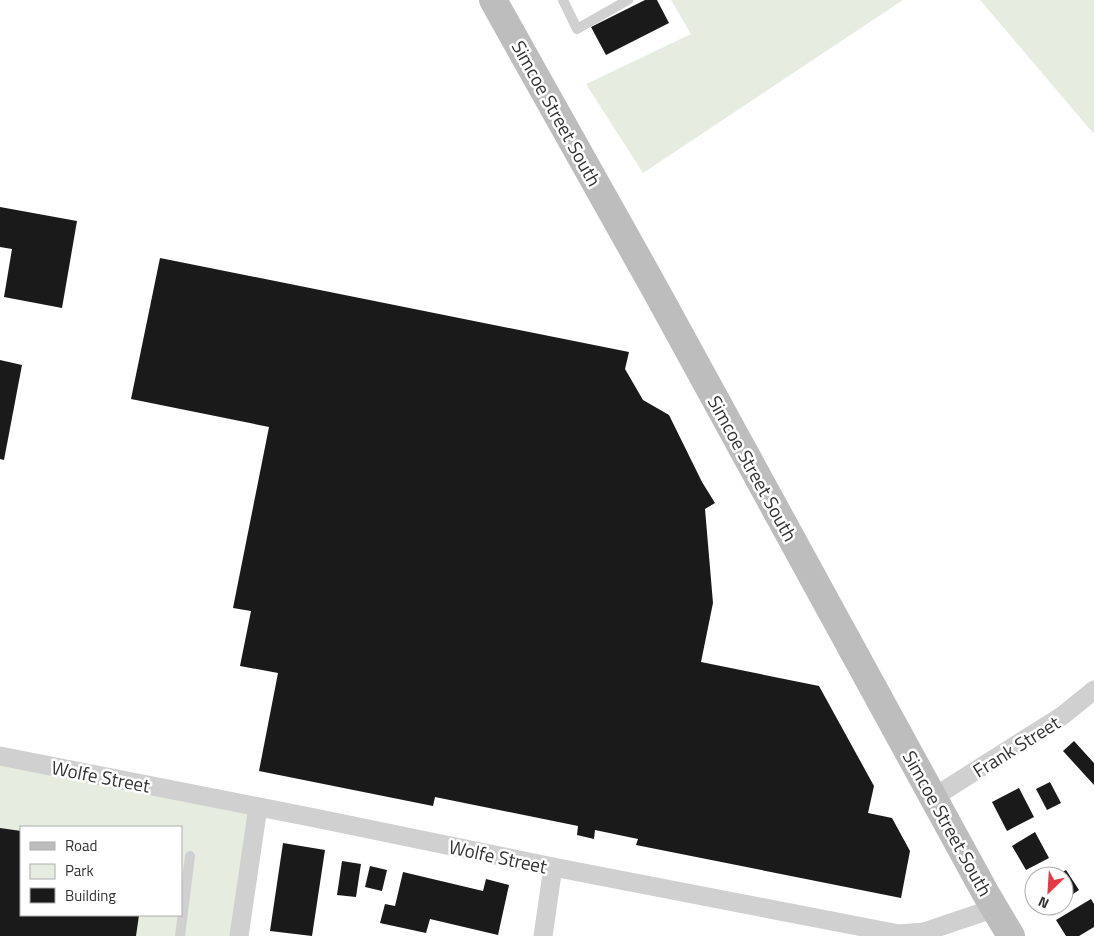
<svg xmlns="http://www.w3.org/2000/svg" width="1094" height="936" viewBox="0 0 1094 936" font-family="'Titillium Web',sans-serif">
<style>
.green{fill:#e6ecdf;fill-rule:evenodd}
.building{fill:#1a1a1a}
.lines{fill:none;stroke-linecap:round;stroke-linejoin:round}
.service{stroke:#d0d0d0;stroke-width:10}
.minor{stroke:#d0d0d0;stroke-width:19}
.secondary{stroke:#bdbdbd;stroke-width:28}
.labels{text-anchor:middle;dominant-baseline:central;stroke-width:5;stroke-linejoin:round;paint-order:stroke}
.street-label{font-size:19px;fill:#333;stroke:#fff}
</style>
<rect width="100%" height="100%" fill="#fff"/>
<g class="green">
<path d="M671,0H903L643,173L586,84L691,34Z"/>
<path d="M980,0H1094V134Z"/>
<path d="M0,765L250,814L233,936H0ZM21,827H181V915H21Z"/>
</g>
<g class="building">
<path d="M645,0H657L669,23L606,55L591,27Z"/>
<path d="M0,207L77,221L62,308L4,297L12,249L0,247Z"/>
<path d="M160,258L629,352L625,369L643,400L669,415L702,482L715,503L705,509L713,603L701,662L819,686L874,786L868,813L892,818L910,851L901,898L636,845L638,839L595,830L594,839L577,835L578,826L435,797L433,806L259,771L278,673L240,666L251,611L233,608L269,427L131,399Z"/>
<path d="M0,360L22,365L4,460L0,459Z"/>
<path d="M1074,741L1094,763V785L1063,751Z"/>
<path d="M1050,782L1061,803L1047,810L1036,789Z"/>
<path d="M1019,788L1034,817L1007,831L992,802Z"/>
<path d="M0,828L21,831V915H139L136,936H0Z"/>
<path d="M1035,832L1049,858L1026,870L1012,846Z"/>
<path d="M283,843L325,850L312,936L270,931Z"/>
<path d="M342,861L361,864L356,897L337,895Z"/>
<path d="M370,866L387,870L382,891L365,887Z"/>
<path d="M1066,870L1079,890L1064,900V876H1056Z"/>
<path d="M403,872L483,891L486,879L509,885L498,935L430,919L426,933L380,923L385,904L395,906Z"/>
<path d="M1091,899L1094,904V927L1079,936H1066L1056,920Z"/>
</g>
<g class="lines">
<g class="service">
<path d="M563,0L577,29L628,0"/>
<path d="M180,936L190,856"/>
</g>
<g class="minor">
<path d="M0,756L315,818L553,867L899,934L924,932L995,908"/>
<path d="M934,797L1062,716L1094,690"/>
<path d="M239,936L258,807"/>
<path d="M543,936L553,867"/>
</g>
<path class="secondary" d="M493,0L655,289L986,894L1011,936"/>
</g>
<g class="labels">
<g class="street-label">
<text transform="translate(557 113) rotate(61)">Simcoe Street South</text>
<text transform="translate(753 468) rotate(61)">Simcoe Street South</text>
<text transform="translate(1016 746) rotate(-32)">Frank Street</text>
<text transform="translate(101 776) rotate(11)">Wolfe Street</text>
<text transform="translate(948 823) rotate(61)">Simcoe Street South</text>
<text transform="translate(498 856) rotate(12)">Wolfe Street</text>
</g>
</g>
<rect x="20" y="826" width="162" height="90" fill="#ffffff" stroke="#adadad"/>
<rect x="30" y="842" width="25" height="8" fill="#bdbdbd" stroke="#adadad"/>
<text x="65" y="851" font-size="15" fill="#333333">Road</text>
<rect x="30" y="864" width="25" height="15" fill="#e6ecdf" stroke="#adadad"/>
<text x="65" y="876" font-size="15" fill="#333333">Park</text>
<rect x="30" y="888" width="25" height="15" fill="#1a1a1a" stroke="#adadad"/>
<text x="65" y="901" font-size="15" fill="#333333">Building</text>
<g transform="translate(1049 891) rotate(205)"><circle r="24" fill="#ffffff" stroke="#adadad"/>
<path d="M0-4L9 19L0 12L-9 19Z" fill="#e63946"/>
<text y="-8" font-size="14" font-weight="bold" text-anchor="middle" fill="#333333">N</text>
</g>
</svg>
